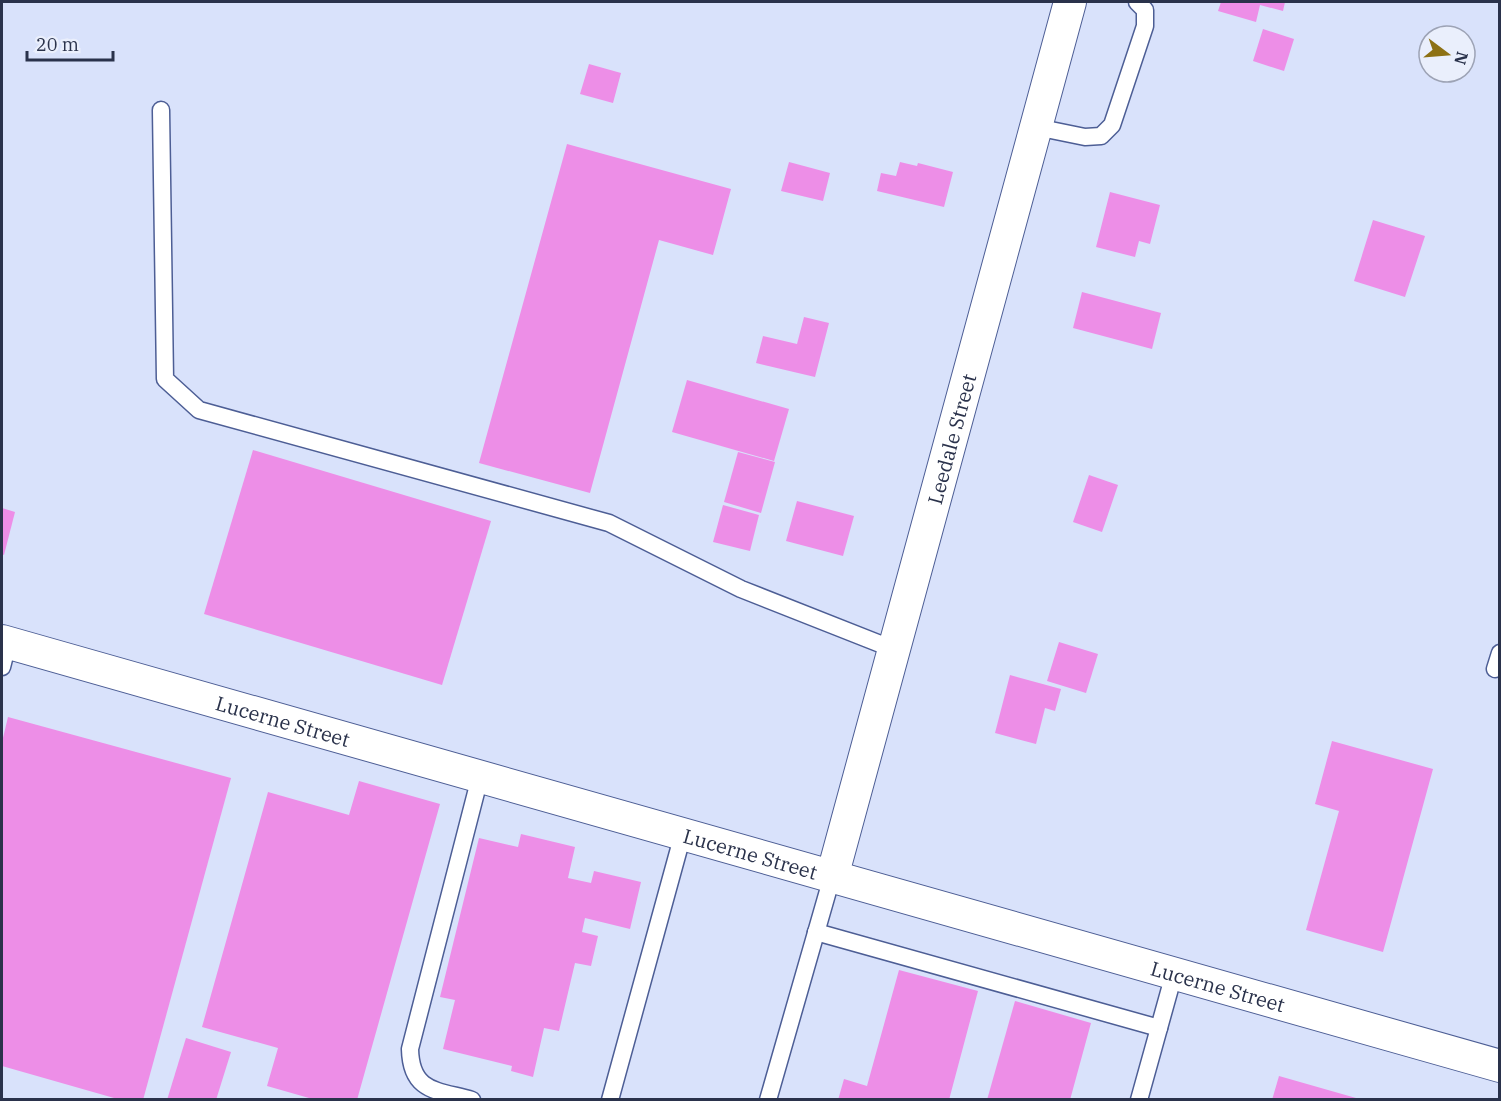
<svg xmlns="http://www.w3.org/2000/svg" width="1501" height="1101" viewBox="0 0 1501 1101" font-family="'IBM Plex Serif',serif">
<style>
.building{fill:#ed8ee7}
.lines{fill:none;stroke-linecap:round;stroke-linejoin:round}
.service-casing{stroke:#4d5e95;stroke-width:19}
.minor-casing{stroke:#4d5e95;stroke-width:34}
.service{stroke:#fff;stroke-width:16}
.minor{stroke:#fff;stroke-width:32}
.labels{text-anchor:middle;dominant-baseline:central;stroke-width:6;stroke-linejoin:round;paint-order:stroke}
.street-label{font-size:20px;fill:#2a324b;stroke:#eaeffc}
</style>
<rect width="100%" height="100%" fill="#d9e2fb"/>
<g class="building">
<path d="M1221,2H1285L1283,11L1260,5L1256,22L1218,11Z"/>
<path d="M1263,29L1294,39L1284,71L1253,61Z"/>
<path d="M589,64L621,73L613,103L580,94Z"/>
<path d="M567,144L731,189L713,255L659,240L590,493L479,463Z"/>
<path d="M789,162L830,173L823,201L781,191Z"/>
<path d="M900,162L917,166L918,163L953,172L944,207L877,191L881,173L896,176Z"/>
<path d="M1110,192L1160,205L1150,244L1139,241L1135,257L1096,247Z"/>
<path d="M1373,220L1425,236L1405,297L1354,281Z"/>
<path d="M1082,292L1161,313L1152,349L1073,328Z"/>
<path d="M804,317L829,323L815,377L756,363L763,336L797,344Z"/>
<path d="M687,380L789,409L774,461L672,432Z"/>
<path d="M253,450L491,521L442,685L204,614Z"/>
<path d="M738,452L775,462L761,513L724,502Z"/>
<path d="M1089,475L1118,485L1102,532L1073,522Z"/>
<path d="M797,501L854,516L843,556L786,541Z"/>
<path d="M723,505L759,515L750,551L713,542Z"/>
<path d="M2,508L15,512L4,555L2,554Z"/>
<path d="M1059,642L1098,654L1086,693L1047,681Z"/>
<path d="M1010,675L1061,689L1055,711L1045,708L1036,744L995,733Z"/>
<path d="M8,717L231,778L143,1100H121L2,1066V742Z"/>
<path d="M1332,741L1433,769L1383,952L1306,930L1339,811L1315,804Z"/>
<path d="M359,781L440,804L357,1100H316L267,1086L278,1048L202,1027L268,792L349,815Z"/>
<path d="M521,834L575,847L568,878L591,883L594,871L641,882L630,929L585,918L582,932L598,936L591,966L575,963L559,1031L544,1028L533,1077L511,1071L512,1066L443,1049L455,1000L440,997L479,838L518,847Z"/>
<path d="M899,970L978,991L949,1100H838L844,1079L867,1086Z"/>
<path d="M1015,1001L1091,1023L1070,1100H987Z"/>
<path d="M186,1038L231,1052L216,1100H167Z"/>
<path d="M1279,1076L1356,1098V1100H1272Z"/>
</g>
<g class="lines">
<defs>
<g id="service">
<path d="M161,110L165,379L199,410L609,523L741,589L893,649"/>
<path d="M1036,127L1085,137L1101,136L1112,125L1145,26V10L1137,2"/>
<path d="M2,667L8,643"/>
<path d="M1495,669L1500,653"/>
<path d="M816,932L1159,1028"/>
<path d="M472,1100C438,1090 411,1093 410,1049L480,777"/>
<path d="M610,1100L683,834"/>
<path d="M768,1100L832,877"/>
<path d="M1139,1100L1174,974"/>
</g>
<g id="minor">
<path id="s1" d="M2,641L1500,1066"/>
<path id="s2" d="M832,877L1070,2"/>
</g>
</defs>
<use href="#service" class="service-casing"/>
<use href="#minor" class="minor-casing"/>
<use href="#service" class="service"/>
<use href="#minor" class="minor"/>
</g>
<g class="labels">
<g class="street-label">
<text stroke="none"><textPath href="#s2" startOffset="454">Leedale Street</textPath></text>
<text stroke="none"><textPath href="#s1" startOffset="292">Lucerne Street</textPath></text>
<text stroke="none"><textPath href="#s1" startOffset="778">Lucerne Street</textPath></text>
<text stroke="none"><textPath href="#s1" startOffset="1264">Lucerne Street</textPath></text>
</g>
</g>
<rect width="1501" height="1101" fill="none" stroke="#2a324b" stroke-width="6"/>
<g transform="translate(1447 54) rotate(106)"><circle r="28" fill="#eaeffc" stroke="#9da3b5" stroke-width="1.5"/>
<path d="M0-4.5L10 22L0 15L-10 22Z" fill="#8d7114"/>
<text y="-9" font-size="16" font-weight="bold" text-anchor="middle" fill="#2a324b">N</text>
</g>
<path d="M27 51v9h86v-9" fill="none" stroke="#2a324b" stroke-width="3"/>
<text x="36" y="51" font-size="18" fill="#2a324b" stroke="#eaeffc" stroke-width="4.5" paint-order="stroke">20 m</text>
</svg>
